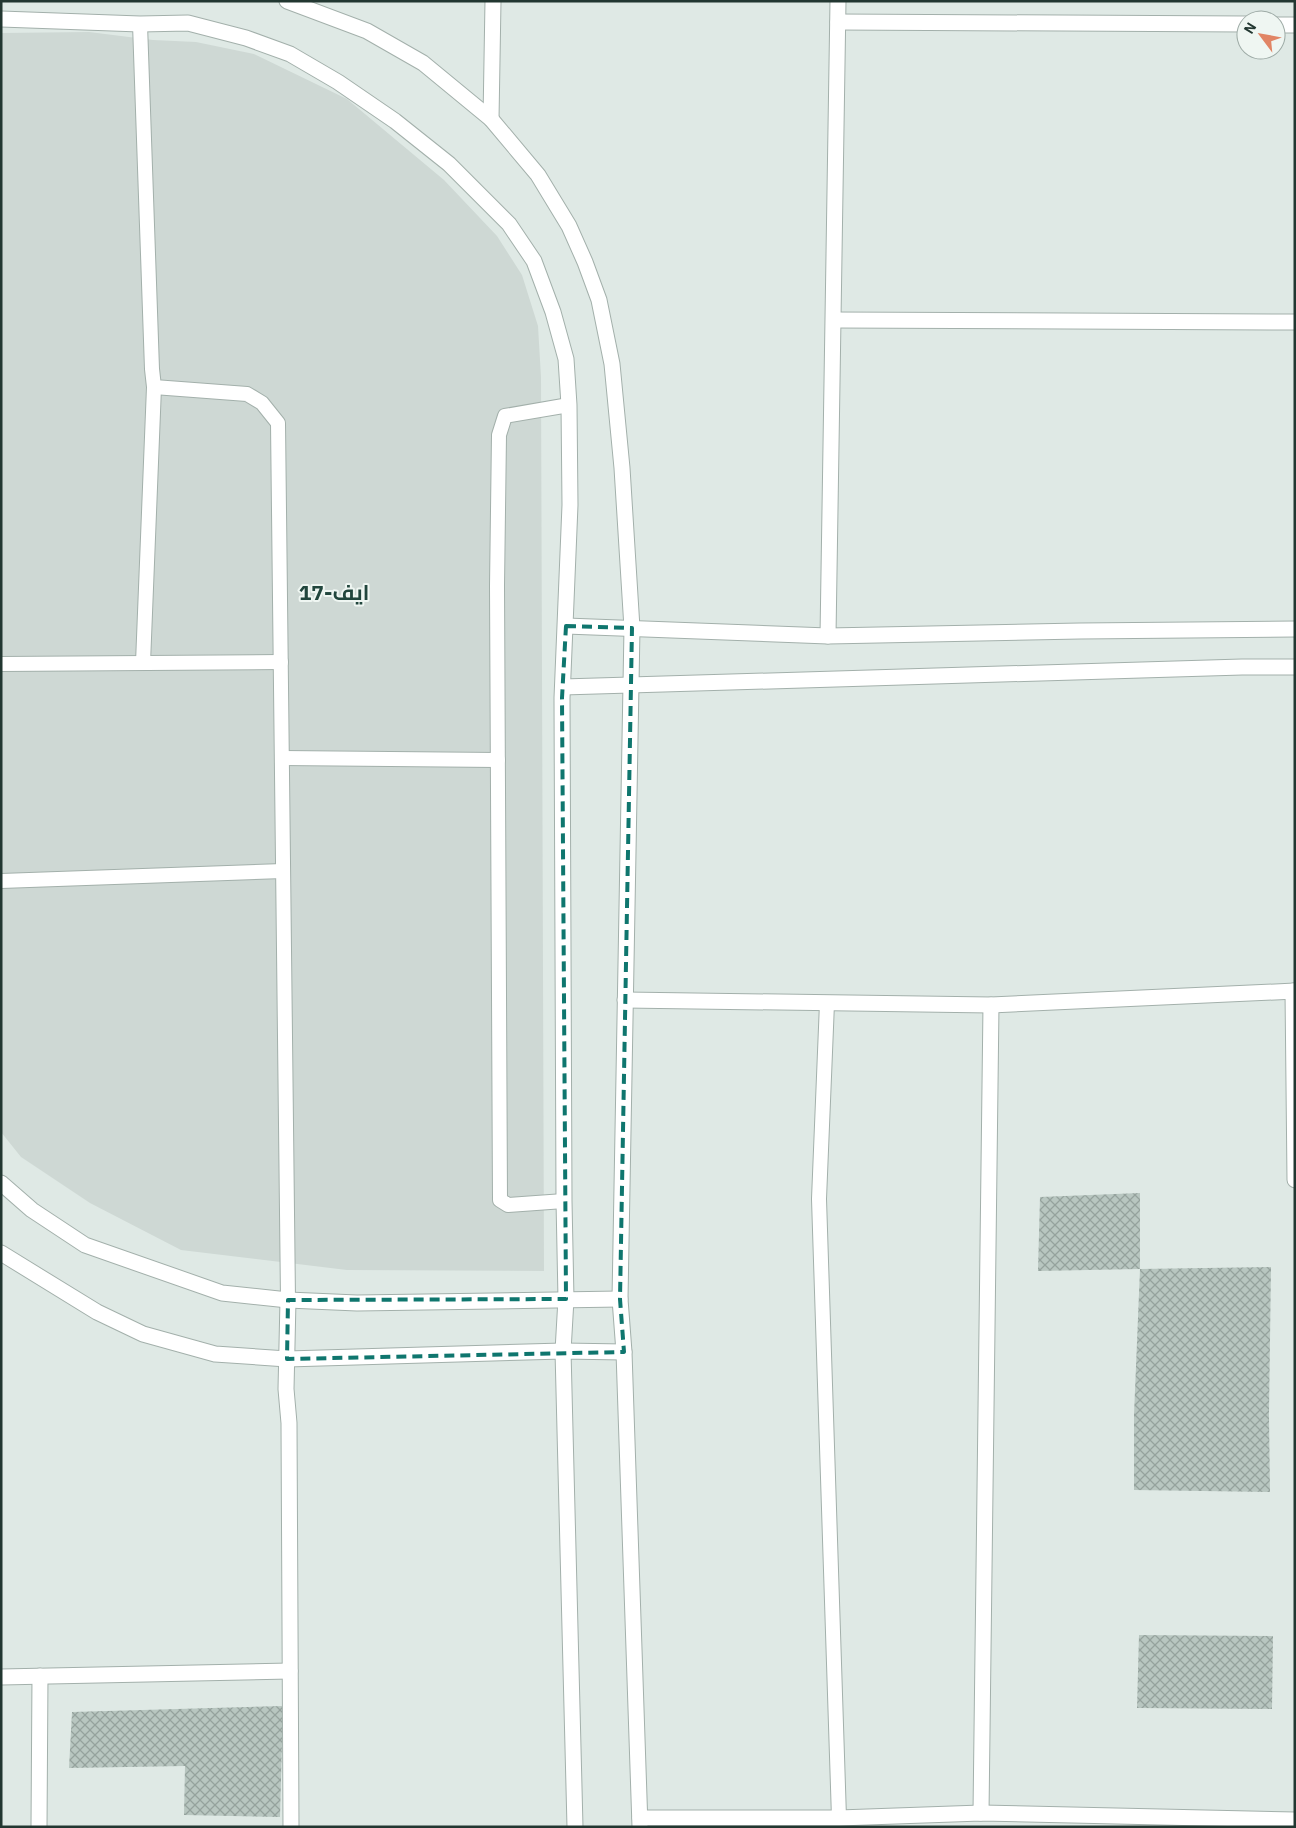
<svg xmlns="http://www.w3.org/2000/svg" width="1296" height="1828" viewBox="0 0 1296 1828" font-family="'IBM Plex Sans',Cairo,sans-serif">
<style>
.built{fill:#ced8d4}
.building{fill:url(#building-cross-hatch)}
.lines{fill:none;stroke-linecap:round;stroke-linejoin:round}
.lane-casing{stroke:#a3b0ab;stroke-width:16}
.street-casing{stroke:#a3b0ab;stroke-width:17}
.lane{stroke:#fff;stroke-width:14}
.street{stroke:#fff;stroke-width:15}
.marked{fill:none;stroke:#0f766e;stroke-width:4;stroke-dasharray:10 6;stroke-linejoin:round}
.labels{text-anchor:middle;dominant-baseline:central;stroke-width:4;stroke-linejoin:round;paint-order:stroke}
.district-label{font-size:21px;font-weight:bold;fill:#21463d;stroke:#eff6f2}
</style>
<defs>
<pattern id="building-cross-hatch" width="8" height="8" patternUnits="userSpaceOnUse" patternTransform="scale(1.25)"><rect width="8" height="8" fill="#b8c6c0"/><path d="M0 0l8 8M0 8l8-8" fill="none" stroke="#95a29d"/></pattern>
</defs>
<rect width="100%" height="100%" fill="#dfe9e5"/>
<path class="built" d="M89,32L153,40L196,42L254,54L347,99L444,180L497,236L522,275L538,326L541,377L544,1271L347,1270L181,1250L90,1203L21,1157L1,1132V33Z"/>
<g class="building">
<path d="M1140,1193V1269L1038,1271L1040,1197Z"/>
<path d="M1271,1267L1269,1415L1270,1492L1134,1490V1415L1140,1269Z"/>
<path d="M1139,1635L1273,1636L1272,1709L1137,1708Z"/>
<path d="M283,1706L280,1817L184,1815L185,1766L69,1768L72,1712Z"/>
</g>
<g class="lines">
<defs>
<g id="lane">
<path d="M140,24L152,369L154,387L247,394L262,403L278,423L288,1300"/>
<path d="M143,663L154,387"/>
<path d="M1,664L281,662"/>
<path d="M282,758L498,760"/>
<path d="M1,881L283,871"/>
<path d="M827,1003L819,1199L839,1818"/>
<path d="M564,1201L508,1205L500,1200L497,586L499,435L505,416L569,405"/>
</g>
<g id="street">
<path d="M287,1L367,31L423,63L491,119L538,175L569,226L585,262L599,300L612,364L622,468L632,628L620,1299L624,1352L640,1827"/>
<path d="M1,19L140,24L188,23L246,38L290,54L338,82L395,121L449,164L509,224L534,261L553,312L566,359L569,405L570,505L562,698L564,1201L566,1299L563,1351L575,1827"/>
<path d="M838,22L1246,24"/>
<path d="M1276,25H1295"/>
<path d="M491,119L493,1"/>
<path d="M834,320L1295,322"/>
<path d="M566,626L828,636L1080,631L1295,629"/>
<path d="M828,636L838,1"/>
<path d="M563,687L1242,667H1295"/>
<path d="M1293,991L1295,1180"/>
<path d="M625,1000L991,1005L1295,991"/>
<path d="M1,1183L32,1210L85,1245L222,1293L288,1300L357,1303L620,1299"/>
<path d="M1,1253L97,1312L143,1334L215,1354L287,1359L563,1351L624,1352"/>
<path d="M288,1300L286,1389L289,1423L291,1827"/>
<path d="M1,1677L290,1671"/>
<path d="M981,1813L991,1005"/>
<path d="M640,1818H839L981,1813L1295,1820"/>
<path d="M39,1827L40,1676"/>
</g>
</defs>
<use href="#lane" class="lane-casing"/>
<use href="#street" class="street-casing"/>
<use href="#lane" class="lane"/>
<use href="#street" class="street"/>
</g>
<path class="marked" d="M566,626L632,628L620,1299L624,1352L287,1359L288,1300L566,1299L562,698Z"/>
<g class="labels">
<g class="district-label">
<text x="334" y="592">ایف-17</text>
</g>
</g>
<rect width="1296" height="1828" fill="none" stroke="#223731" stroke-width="5"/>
<g transform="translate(1261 35) rotate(302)"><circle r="24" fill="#eff6f2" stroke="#9daaa5"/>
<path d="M0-4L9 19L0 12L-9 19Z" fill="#e18565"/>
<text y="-8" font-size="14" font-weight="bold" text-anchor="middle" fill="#223731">N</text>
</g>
</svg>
